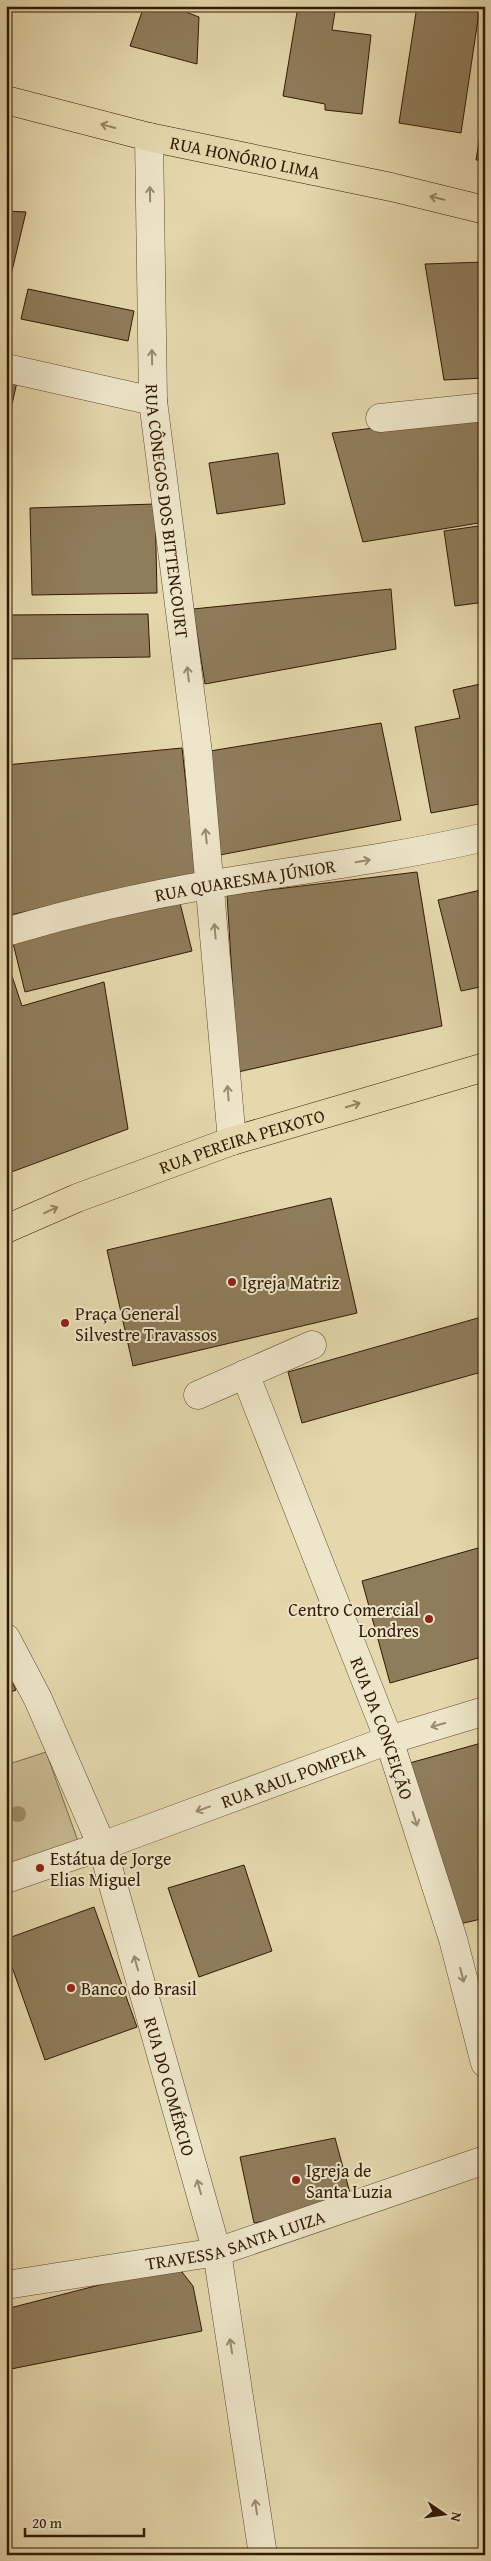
<svg xmlns="http://www.w3.org/2000/svg" width="491" height="2561" viewBox="0 0 491 2561" font-family="'Gentium Book Plus',serif">
<style>
.green{fill:#c7b890;stroke:#7c684a}
.building{fill:#8f7c5b;stroke:#321903}
.lines{fill:none;stroke-linecap:round;stroke-linejoin:round}
.minor-casing{stroke:#5f492e;stroke-width:29}
.major-casing{stroke:#321903;stroke-width:29}
.minor{stroke:#eee6ca;stroke-width:28}
.major{stroke:#e5d8ad;stroke-width:28}
.tree{fill:#9b8967}
.oneway{stroke:#948260}
.oneway2{stroke:#998a70}
.poi-dot{fill:#8f2418;stroke:#eee6ca;stroke-width:2}
.labels{text-anchor:middle;dominant-baseline:central;stroke-width:4;stroke-linejoin:round;paint-order:stroke}
.street-label{font-size:18px;fill:#321903;stroke:#eee6ca}
.poi-label{font-size:18px;fill:#321903;stroke:#eee6ca;text-anchor:start}
</style>
<rect width="100%" height="100%" fill="#e5d8ad"/>
<filter id="stains"><feTurbulence type="fractalNoise" baseFrequency=".004" numOctaves="4"/><feColorMatrix values="0 0 0 0 .2 0 0 0 0 .09 0 0 0 0 .02 0 0 0 .5 -.17"/></filter>
<radialGradient id="worn" r=".72"><stop offset=".6" stop-color="#630" stop-opacity="0"/><stop offset="1" stop-color="#630" stop-opacity=".3"/></radialGradient>
<path class="green" d="M46,1752L83,1855L6,1878V1765Z"/>
<g class="building">
<path d="M144,6H170L199,17L197,64L130,46Z"/>
<path d="M298,6H336L332,30L371,35L362,114L325,110V104L283,96Z"/>
<path d="M417,6H480L461,133L399,123Z"/>
<path d="M485,106V160H476Z"/>
<path d="M6,211L26,212L11,275L6,274Z"/>
<path d="M485,262V378L444,380L425,264Z"/>
<path d="M28,289L134,311L128,341L21,319Z"/>
<path d="M6,379L17,382L8,422H6Z"/>
<path d="M485,415V522L363,542L332,433Z"/>
<path d="M278,453L285,504L217,514L209,463Z"/>
<path d="M155,504L157,593L32,595L30,508Z"/>
<path d="M485,525V602L455,606L444,531Z"/>
<path d="M391,589L396,649L205,684L193,609Z"/>
<path d="M148,614L150,657L6,659V615Z"/>
<path d="M485,683V803L431,813L415,727L460,718L453,690Z"/>
<path d="M381,723L401,820L220,855L198,753Z"/>
<path d="M182,748L196,874L6,916V765Z"/>
<path d="M417,872L442,1026L238,1072L227,895Z"/>
<path d="M485,889V986L461,991L438,900Z"/>
<path d="M179,899L192,951L25,992L12,939Z"/>
<path d="M6,958L22,1006L104,982L128,1129L6,1174Z"/>
<path d="M331,1198L357,1313L133,1366L107,1250Z"/>
<path d="M485,1316V1371L302,1423L288,1372Z"/>
<path d="M485,1546V1656L390,1683L362,1581Z"/>
<path d="M6,1671L16,1690L6,1694Z"/>
<path d="M485,1742V1918L460,1924L406,1764Z"/>
<path d="M244,1865L272,1951L199,1977L168,1888Z"/>
<path d="M94,1907L137,2027L45,2060L6,1950V1939Z"/>
<path d="M335,2138L353,2204L254,2223L240,2157Z"/>
<path d="M169,2267L182,2272L193,2286L202,2331L6,2370V2309Z"/>
</g>
<g class="lines">
<defs>
<g id="minor">
<path id="s1" d="M149,137L153,401L198,753L232,1141"/>
<path d="M6,368L153,401"/>
<path d="M380,418L485,407"/>
<path id="s2" d="M6,932C73,912 143,896 213,884C304,869 395,858 485,837"/>
<path id="s3" d="M245,1374L389,1740L453,1939L485,2063"/>
<path d="M198,1395L312,1345"/>
<path id="s4" d="M6,1638L38,1699L102,1846L217,2252L263,2555"/>
<path id="s5" d="M6,1879L102,1846L389,1740L485,1711"/>
<path id="s6" d="M6,2285L217,2252L485,2160"/>
</g>
<g id="major">
<path id="s7" d="M6,100L149,137L391,187L485,210"/>
<path id="s8" d="M6,1229L77,1198L232,1141L485,1067"/>
</g>
</defs>
<use href="#minor" class="minor-casing"/>
<use href="#major" class="major-casing"/>
<use href="#minor" class="minor"/>
<use href="#major" class="major"/>
</g>
<circle class="tree" cx="18" cy="1814" r="8"/>
<defs><path id="oneway-shaft" d="M-6 0H5M1.5-3L5.5 0L1.5 3" fill="none" stroke-width="1.6" stroke-linecap="round" stroke-linejoin="round" transform="scale(1.25)"/></defs>
<g class="oneway">
<use href="#oneway-shaft" transform="translate(108 126) rotate(-165)"/>
<use href="#oneway-shaft" transform="translate(437 198) rotate(-166)"/>
<use href="#oneway-shaft" transform="translate(353 1105) rotate(-17)"/>
<use href="#oneway-shaft" transform="translate(51 1210) rotate(-24)"/>
</g>
<g class="oneway2">
<use href="#oneway-shaft" transform="translate(150 194) rotate(-91)"/>
<use href="#oneway-shaft" transform="translate(152 357) rotate(-91)"/>
<use href="#oneway-shaft" transform="translate(188 674) rotate(-97)"/>
<use href="#oneway-shaft" transform="translate(206 836) rotate(-96)"/>
<use href="#oneway-shaft" transform="translate(363 861) rotate(-9)"/>
<use href="#oneway-shaft" transform="translate(215 931) rotate(-95)"/>
<use href="#oneway-shaft" transform="translate(228 1093) rotate(-95)"/>
<use href="#oneway-shaft" transform="translate(438 1725) rotate(164)"/>
<use href="#oneway-shaft" transform="translate(203 1809) rotate(160)"/>
<use href="#oneway-shaft" transform="translate(415 1819) rotate(72)"/>
<use href="#oneway-shaft" transform="translate(136 1963) rotate(-106)"/>
<use href="#oneway-shaft" transform="translate(462 1975) rotate(76)"/>
<use href="#oneway-shaft" transform="translate(199 2187) rotate(-106)"/>
<use href="#oneway-shaft" transform="translate(231 2346) rotate(-99)"/>
<use href="#oneway-shaft" transform="translate(256 2507) rotate(-98)"/>
</g>
<g class="poi-dot">
<circle cx="232" cy="1282" r="5"/>
<circle cx="65" cy="1323" r="5"/>
<circle cx="429" cy="1619" r="5"/>
<circle cx="40" cy="1868" r="5"/>
<circle cx="71" cy="1988" r="5"/>
<circle cx="296" cy="2180" r="5"/>
</g>
<g class="labels">
<g class="street-label">
<text stroke="none"><textPath href="#s7" startOffset="246">RUA HONÓRIO LIMA</textPath></text>
<text stroke="none"><textPath href="#s1" startOffset="375">RUA CÔNEGOS DOS BITTENCOURT</textPath></text>
<text stroke="none"><textPath href="#s2" startOffset="245">RUA QUARESMA JÚNIOR</textPath></text>
<text stroke="none"><textPath href="#s8" startOffset="252">RUA PEREIRA PEIXOTO</textPath></text>
<text stroke="none"><textPath href="#s3" startOffset="380">RUA DA CONCEIÇÃO</textPath></text>
<text stroke="none"><textPath href="#s5" startOffset="305">RUA RAUL POMPEIA</textPath></text>
<text stroke="none"><textPath href="#s4" startOffset="479">RUA DO COMÉRCIO</textPath></text>
<text stroke="none"><textPath href="#s6" startOffset="234">TRAVESSA SANTA LUIZA</textPath></text>
</g>
<g class="poi-label">
<text x="242" y="1282">Igreja Matriz</text>
<text x="75" y="1313">Praça General<tspan x="75" dy="21">Silvestre Travassos</tspan></text>
<text x="419" y="1609" text-anchor="end">Centro Comercial<tspan x="419" dy="21">Londres</tspan></text>
<text x="50" y="1858">Estátua de Jorge<tspan x="50" dy="21">Elias Miguel</tspan></text>
<text x="81" y="1988">Banco do Brasil</text>
<text x="306" y="2170">Igreja de<tspan x="306" dy="21">Santa Luzia</tspan></text>
</g>
</g>
<rect width="491" height="2561" fill="none" stroke="#e5d8ad" stroke-width="25"/>
<rect x="8" y="8" width="476" height="2546" fill="none" stroke="#321903" stroke-width="2.5"/>
<rect x="12" y="12" width="466" height="2536" fill="none" stroke="#321903"/>
<g transform="translate(444 2514) rotate(103)" stroke="#eee6ca" stroke-width="4" paint-order="stroke">
<path d="M0-4L9 19L0 12L-9 19Z" fill="#321903"/>
<text y="-8" font-size="14" font-weight="bold" text-anchor="middle" fill="#321903">N</text>
</g>
<path d="M25 2528v8h119v-8" fill="none" stroke="#321903" stroke-width="2.5"/>
<text x="32" y="2528" font-size="15" fill="#321903" stroke="#eee6ca" stroke-width="4" paint-order="stroke">20 m</text>
<rect width="100%" height="100%" filter="url(#stains)"/>
<rect width="100%" height="100%" fill="url(#worn)"/>
</svg>
